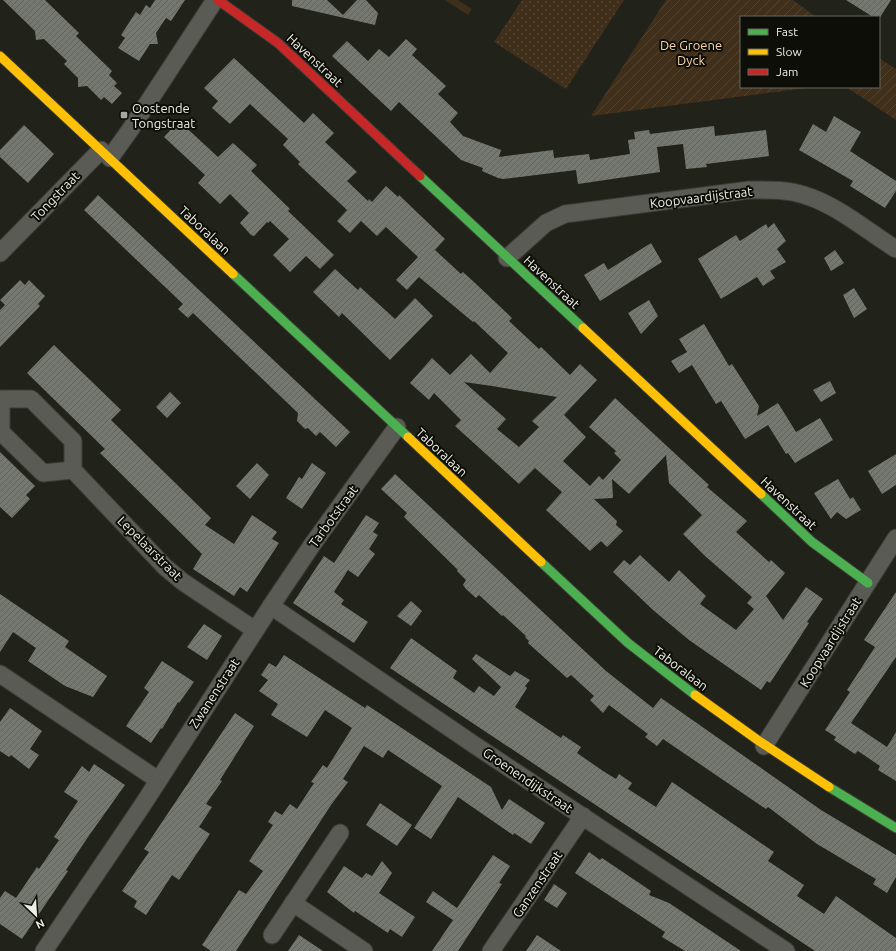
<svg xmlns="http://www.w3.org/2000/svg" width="896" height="951" viewBox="0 0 896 951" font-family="Ubuntu,sans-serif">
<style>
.grass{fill:url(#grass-dots)}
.garden{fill:url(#garden-furrows)}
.pitch{fill:#402f1b}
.building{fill:url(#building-hatch);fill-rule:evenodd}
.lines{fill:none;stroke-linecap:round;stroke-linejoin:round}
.street-casing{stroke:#3b3c36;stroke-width:19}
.fast-casing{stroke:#3b3c36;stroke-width:11}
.slow-casing{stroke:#3b3c36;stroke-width:11}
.jam-casing{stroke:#3b3c36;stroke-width:11}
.street{stroke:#5a5b55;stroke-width:17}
.fast{stroke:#4caf50;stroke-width:9}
.slow{stroke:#ffc107;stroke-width:9}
.jam{stroke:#c62828;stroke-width:9}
.poi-dot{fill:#a6a79d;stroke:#0d0e08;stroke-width:1.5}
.labels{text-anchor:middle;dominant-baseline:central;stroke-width:4;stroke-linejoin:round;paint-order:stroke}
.park-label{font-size:13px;fill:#fad5ac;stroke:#0d0e08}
.street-label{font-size:13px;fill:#edeee4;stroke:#0d0e08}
.poi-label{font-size:13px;fill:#edeee4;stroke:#0d0e08;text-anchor:start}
</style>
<defs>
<pattern id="grass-dots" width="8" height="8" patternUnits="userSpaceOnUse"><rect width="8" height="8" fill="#402f1b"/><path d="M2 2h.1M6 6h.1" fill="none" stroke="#534331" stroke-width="1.8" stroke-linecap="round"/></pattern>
<pattern id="garden-furrows" width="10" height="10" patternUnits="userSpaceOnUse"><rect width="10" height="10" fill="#402f1b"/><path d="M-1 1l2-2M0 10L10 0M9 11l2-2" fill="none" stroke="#534331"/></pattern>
<pattern id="building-hatch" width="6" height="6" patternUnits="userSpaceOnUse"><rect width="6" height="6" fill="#757871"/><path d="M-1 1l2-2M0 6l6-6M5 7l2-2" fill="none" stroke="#60625d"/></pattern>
</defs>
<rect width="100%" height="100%" fill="#21221a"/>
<path class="grass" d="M522,0H624L566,89L494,42Z"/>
<g class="garden">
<path d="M666,0H793L816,17H741V87H814L591,116Z"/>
<path d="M879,58L896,69V120L846,87H879Z"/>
</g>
<path class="pitch" d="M445,0H458L472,9L468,15Z"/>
<g class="building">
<path d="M3,0H45L79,33L76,36L112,71L109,75L117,83L114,86L122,93L112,104L104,97L101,100L87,86L78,87V78L64,64L67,61L44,39L36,40L35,31Z"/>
<path d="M155,0H185L171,21L166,18L156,33L158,44H150L139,61L118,48L125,38L121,35L136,12L140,15L146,5L150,8Z"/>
<path d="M292,0H327L343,15L357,0H366L378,13L375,25L292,6Z"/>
<path d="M846,0H891L879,19V17H873Z"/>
<path d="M406,39L417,49L412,55L446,86L438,94L458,113L450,122L463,136L501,150L499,157L553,150L554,158L589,154L590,160L630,154L628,140L635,139L634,132L649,130L650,134L714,126L715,136L766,130L769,156L706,164L707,167L686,169L683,144L657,147L660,172L578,184L576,170L503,179L498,178L482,171L483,168L461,160L399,102L391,111L332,56L347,41L368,61L379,49L389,57Z"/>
<path d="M234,58L304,123L313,113L334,133L325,142L357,172L347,181L368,201L369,199L372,202L386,186L398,197L399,195L445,239L435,250L461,274L463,272L475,283L512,318L509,321L539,349L541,347L570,375L580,364L597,380L564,415L586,437L563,461L590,486L599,476L603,480L621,460L614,453L616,451L589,427L615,398L709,485L707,487L747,521L736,532L769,562L771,560L785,573L766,596L783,620L806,587L823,599L807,622L809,623L791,651L770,683L767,681L761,690L689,640L653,610L613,572L624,560L630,565L640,555L669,582L679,570L706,596L700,604L736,630L754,609L747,603L752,597L705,556L683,534L702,515L669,483L666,455L629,494L612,479L613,498L594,499L617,521L616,525L623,531L607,547L601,541L590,551L546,510L562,492L535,468L519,484L455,426L461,420L434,393L429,400L410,383L432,358L450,375L471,354L490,373L508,353L474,321L473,322L419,277L407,290L396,280L418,257L386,227L377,236L361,221L350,233L337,221L347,210L298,164L300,162L283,145L288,139L250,104L230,124L212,108L218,101L204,88ZM464,382L492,386L557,397L532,421L539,427L519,447L497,429L506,419Z"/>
<path d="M834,116L861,132L850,151L896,181V191L885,208L850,186L853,181L799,150L813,124L826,132Z"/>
<path d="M179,121L218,157L233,143L257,165L251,171L290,209L288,211L334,255L320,269L306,256L290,272L273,255L289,239L270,221L268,223L267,222L254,236L251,235L240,223L249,213L230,194L220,204L198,183L205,175L164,137Z"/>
<path d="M24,125L54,154L28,183L0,157V150Z"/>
<path d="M98,195L350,432L336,447L320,432L316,436L308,428L305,429L297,421L298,413L193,313L188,318L178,309L183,304L84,210Z"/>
<path d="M774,223L786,241L777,249L786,262L770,271L775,278L763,286L757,277L721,299L698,259L736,235L740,241L766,224L768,228Z"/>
<path d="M651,243L662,262L600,301L584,275L604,263L608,270Z"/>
<path d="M835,250L844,263L831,271L824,258Z"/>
<path d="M335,269L358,290L360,287L395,319L415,298L433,316L390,360L342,313L339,317L313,292Z"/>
<path d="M20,280L25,285L29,280L45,296L38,304L40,306L0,347V310L5,305L0,300Z"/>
<path d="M854,288L867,309L854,318L843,295Z"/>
<path d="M649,300L658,316L641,334L628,313Z"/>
<path d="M704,324L729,366L732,364L759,406L757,416L778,403L796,432L820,418L833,440L795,463L788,453L786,454L768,425L745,439L721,401L716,404L692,365L679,373L671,361L687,352L679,339Z"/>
<path d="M54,345L121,410L111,420L211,518L205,525L234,544L252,515L277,532L272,539L279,543L247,592L240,587L234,596L193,569L202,554L100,453L105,449L27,373Z"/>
<path d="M830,381L836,393L821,402L813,390Z"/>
<path d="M170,392L181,403L167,418L156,407Z"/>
<path d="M0,452L35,486L26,495L30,499L12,518L0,507Z"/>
<path d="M896,454V485L882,494L868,471Z"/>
<path d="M257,463L269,475L250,499L236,486Z"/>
<path d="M312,463L326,473L302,509L286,498L299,477L302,479Z"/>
<path d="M395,474L606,671L653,708L661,698L821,810L896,855V877L887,893L873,884L876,879L817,844L768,807L766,809L663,739L657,746L645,737L648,734L609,705L603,713L590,700L594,696L571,675L567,678L528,643L529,641L525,637L526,636L503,615L502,616L479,595L476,598L466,589L463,585L466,580L457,571L458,570L404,517L407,513L381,489Z"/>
<path d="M838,479L850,499L853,497L861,510L846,519L837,512L831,519L814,493Z"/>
<path d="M366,515L379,523L373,532L378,535L369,549L375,554L358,577L348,570L334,592L344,600L341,604L368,622L354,643L293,603L324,556L334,563Z"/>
<path d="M896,592V657L851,723L887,747L896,732V781L878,770L880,766L858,751L855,754L834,740L836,737L825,730L850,692L847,690L875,647L864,640Z"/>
<path d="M0,594L69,641L65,647L107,676L93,697L65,686L28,661L36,648L13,632L0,652Z"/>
<path d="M411,601L422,611L411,626L397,616Z"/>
<path d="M204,624L222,636L207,660L187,647Z"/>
<path d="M411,638L457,671L453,678L474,693L479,686L494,696L501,687L472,659L476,654L510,676L515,671L530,680L525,686L527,688L515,707L561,738L563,735L581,747L577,753L603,771L616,779L619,774L632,783L628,789L656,807L672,782L774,852L768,861L804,885L797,896L824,914L836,896L896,938V951H815L390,668Z"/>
<path d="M284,655L365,708L367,705L491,787L502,810L509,799L545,823L531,844L514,833L513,835L458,797L431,839L414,828L442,786L388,750L383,758L364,746L343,779L348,782L331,805L236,951H211L202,945L239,890L246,894L263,871L249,861L273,825L268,822L275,811L282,815L290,804L297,809L314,783L311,782L323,765L327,768L352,728L325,710L307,737L271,715L278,704L259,691L268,680L261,675L269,663L276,667Z"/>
<path d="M162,661L194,682L179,703L178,702L162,729L161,728L151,743L126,726L149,692L144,688Z"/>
<path d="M10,708L42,731L30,749L39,755L29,769L11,755L9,757L0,751V722Z"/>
<path d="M235,713L254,726L220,780L222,781L206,804L212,807L199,827L210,834L179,880L172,875L146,915L134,907L137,901L122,891L149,852L144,849Z"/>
<path d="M94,764L125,785L88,837L66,870L68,871L22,939L0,924V898L5,891L16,898L37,867L39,869L59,840L54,837L78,801L64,792L82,766L89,772Z"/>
<path d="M380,803L412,825L397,846L366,825Z"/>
<path d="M589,852L600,860L602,858L651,891L649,895L669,903L741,951H685L662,937L665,932L575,873Z"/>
<path d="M493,855L510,866L499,883L502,884L458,951H432L453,920L426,902L433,891L457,908Z"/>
<path d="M382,861L392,873L379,893L415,917L402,937L390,929L388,933L355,911L354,913L327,892L344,866L362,878L366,873L372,876Z"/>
<path d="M554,884L567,893L557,908L544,900Z"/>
<path d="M299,935L323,951H288Z"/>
<path d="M537,935L561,951H526Z"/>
</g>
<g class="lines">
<defs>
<g id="street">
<path d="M110,158L130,130L215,0"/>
<path d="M0,253L101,150"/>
<path d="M507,258L546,223L565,214L749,190C768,190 786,189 804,195C837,205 867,231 896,249"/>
<path d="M0,399H31L73,441V470L165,567L183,582L255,630"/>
<path d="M1,400V432L43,473L73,470"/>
<path d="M271,606L473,744L786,951"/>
<path d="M0,674L158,780"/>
<path d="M764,746L896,538"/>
<path d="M293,903L364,951"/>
<path d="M272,935L340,833"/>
<path d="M44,951L142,806L271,606L312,545L397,427"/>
<path d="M491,951L583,816"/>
</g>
<g id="fast">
<path d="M420,176L583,328"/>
<path d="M233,274L408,437"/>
<path d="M761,494L812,542L868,583"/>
<path d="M541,562L628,643L695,695"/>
<path d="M829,787L896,828"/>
</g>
<g id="slow">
<path d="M0,56L233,274"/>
<path d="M583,328L761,494"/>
<path d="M408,437L541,562"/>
<path d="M695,695L759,741L829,787"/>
</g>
<path id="jam" d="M218,0L278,43L420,176"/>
</defs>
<use href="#street" class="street-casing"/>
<use href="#fast" class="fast-casing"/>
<use href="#slow" class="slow-casing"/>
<use href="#jam" class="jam-casing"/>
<use href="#street" class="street"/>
<use href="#fast" class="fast"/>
<use href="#slow" class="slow"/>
<use href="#jam" class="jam"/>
</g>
<rect class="poi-dot" x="120" y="111" width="8" height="8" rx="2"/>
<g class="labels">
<g class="park-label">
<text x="691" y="45">De Groene<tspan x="691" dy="15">Dyck</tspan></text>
</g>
<g class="street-label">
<text transform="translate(315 60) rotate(43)">Havenstraat</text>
<text transform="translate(55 196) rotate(-46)">Tongstraat</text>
<text transform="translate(701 197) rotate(-7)">Koopvaardijstraat</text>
<text transform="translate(205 230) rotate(43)">Taboralaan</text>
<text transform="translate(552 282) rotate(43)">Havenstraat</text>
<text transform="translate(442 452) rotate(43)">Taboralaan</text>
<text transform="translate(789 503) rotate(43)">Havenstraat</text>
<text transform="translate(333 516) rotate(-54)">Tarbotstraat</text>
<text transform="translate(150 548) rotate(45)">Lepelaarstraat</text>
<text transform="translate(830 642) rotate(-58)">Koopvaardijstraat</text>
<text transform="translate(681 668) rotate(37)">Taboralaan</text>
<text transform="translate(214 693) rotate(-57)">Zwanenstraat</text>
<text transform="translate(528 780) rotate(34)">Groenendijkstraat</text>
<text transform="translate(537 884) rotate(-56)">Ganzenstraat</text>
</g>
<g class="poi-label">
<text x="132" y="108">Oostende<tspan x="132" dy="15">Tongstraat</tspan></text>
</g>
</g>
<rect x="740" y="16" width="140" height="72" fill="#0d0e08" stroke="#676860"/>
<rect x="748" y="29" width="20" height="6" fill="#4caf50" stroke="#676860"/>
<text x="776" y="36" font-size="12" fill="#edeee4">Fast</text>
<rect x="748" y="49" width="20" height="6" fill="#ffc107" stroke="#676860"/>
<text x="776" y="56" font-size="12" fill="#edeee4">Slow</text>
<rect x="748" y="69" width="20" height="6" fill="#c62828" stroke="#676860"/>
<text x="776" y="76" font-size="12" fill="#edeee4">Jam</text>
<g transform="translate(36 915) rotate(155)" stroke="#0d0e08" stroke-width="3" paint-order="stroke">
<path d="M0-3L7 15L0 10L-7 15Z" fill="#edeee4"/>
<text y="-6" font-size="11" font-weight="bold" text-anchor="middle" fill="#edeee4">N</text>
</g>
</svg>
